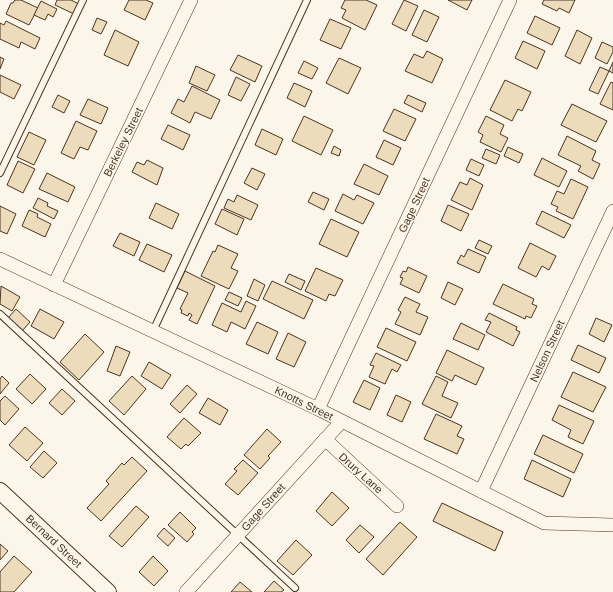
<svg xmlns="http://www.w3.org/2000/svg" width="613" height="592" viewBox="0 0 613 592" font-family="Helvetica,sans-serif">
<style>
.building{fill:#ecdcbc;stroke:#4a3520}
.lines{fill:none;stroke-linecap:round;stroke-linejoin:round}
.service-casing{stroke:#4a3520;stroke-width:8}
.minor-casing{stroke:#4a3520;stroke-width:14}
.tertiary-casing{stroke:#4a3520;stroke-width:18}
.service{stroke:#fbf6e9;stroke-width:6}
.minor{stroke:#fbf6e9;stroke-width:13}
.tertiary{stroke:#fbf6e9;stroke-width:16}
.labels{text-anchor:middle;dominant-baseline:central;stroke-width:3;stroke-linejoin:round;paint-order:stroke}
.street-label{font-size:11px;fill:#4a3520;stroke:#fbf6e9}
</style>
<rect width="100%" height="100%" fill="#fbf6e9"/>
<g class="building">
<path d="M15,0H21L38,8L29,25L6,14L11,3H13Z"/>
<path d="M57,0H71L79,4L74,14L55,5Z"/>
<path d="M129,0H146L153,3L145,20L124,10Z"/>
<path d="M345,0H366L377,5L365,30L342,18L346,10L341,8Z"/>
<path d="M404,0L418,6L406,31L392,24Z"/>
<path d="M448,0H472L467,10Z"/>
<path d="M544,0H575L569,13L559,8L557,11L542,4Z"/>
<path d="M41,1L57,9L53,17L48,14L45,20L34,15Z"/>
<path d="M424,10L439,17L427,42L412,35Z"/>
<path d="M535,16L560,28L552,45L527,33Z"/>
<path d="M97,18L107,22L101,34L92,30Z"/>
<path d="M330,19L351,28L341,49L320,40Z"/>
<path d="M6,21L40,38L35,49L21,42L19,48L0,39V23L4,25Z"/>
<path d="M115,30L139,42L128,66L104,55Z"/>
<path d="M577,30L592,38L580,64L565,56Z"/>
<path d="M523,41L545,51L537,69L515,58Z"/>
<path d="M602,42L613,47V52L607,64L595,58Z"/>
<path d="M427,51L443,59L432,83L405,71L414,54L423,58Z"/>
<path d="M238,55L262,66L255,82L230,70Z"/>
<path d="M0,57L4,59L0,69Z"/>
<path d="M339,58L361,68L348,94L326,83Z"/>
<path d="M304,61L318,68L312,79L298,73Z"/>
<path d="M613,62V73L609,71Z"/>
<path d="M196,66L215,75L207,91L189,83Z"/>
<path d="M600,67L609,71L598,94L589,90Z"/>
<path d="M0,75L21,85L14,99L0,92Z"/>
<path d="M236,77L250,84L241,101L228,95Z"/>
<path d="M505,80L531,92L522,111L518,109L512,121L490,110Z"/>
<path d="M611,82L613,83V110L600,104Z"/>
<path d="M294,83L312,91L305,107L287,98Z"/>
<path d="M192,86L220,100L211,119L195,112L190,123L171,113L178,99L184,102Z"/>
<path d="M58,95L70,101L64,113L52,107Z"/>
<path d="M408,95L426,103L422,112L404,103Z"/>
<path d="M88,99L108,108L101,124L80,115Z"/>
<path d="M572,104L607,121L596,142L561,125Z"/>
<path d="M394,109L416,119L405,141L383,131Z"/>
<path d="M304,116L333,130L321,155L292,141Z"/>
<path d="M486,116L504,125L500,134L508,138L501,152L480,142L483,135L478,132Z"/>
<path d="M76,121L97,131L88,150L80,147L74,159L61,153Z"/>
<path d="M168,125L190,135L183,150L161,139Z"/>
<path d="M262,129L283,139L276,155L255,145Z"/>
<path d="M29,132L46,140L34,165L17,157Z"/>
<path d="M567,136L596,151L592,160L600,164L593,179L578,171L581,166L558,155Z"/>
<path d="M384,140L401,148L393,165L376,157Z"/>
<path d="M334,146L341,150L339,156L331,153Z"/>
<path d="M508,147L523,154L519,163L504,156Z"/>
<path d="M486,149L500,155L496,164L482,158Z"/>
<path d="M542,158L567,171L559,187L534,175Z"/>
<path d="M471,159L484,165L479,176L466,170Z"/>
<path d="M147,160L163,168L157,185L132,172L137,162L144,165Z"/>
<path d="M18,161L35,169L23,193L7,185Z"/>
<path d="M364,164L388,176L379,195L354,184Z"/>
<path d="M252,168L265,174L257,190L244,183Z"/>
<path d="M47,173L75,187L68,202L39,189Z"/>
<path d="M470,178L483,185L472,210L451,200L460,182L467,185Z"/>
<path d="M571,179L588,187L573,219L556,211L558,207L551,204L557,191L564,194Z"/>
<path d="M313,192L329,199L324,210L308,202Z"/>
<path d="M343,194L354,200L357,195L374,203L363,224L335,211Z"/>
<path d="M237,195L258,205L251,220L224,208L228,199L234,202Z"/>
<path d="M38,198L48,203L47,206L58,211L54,219L33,208Z"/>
<path d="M156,203L179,214L172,229L149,218Z"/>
<path d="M448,205L469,214L461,231L441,221Z"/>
<path d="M0,206L16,214L7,234L0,231Z"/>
<path d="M222,209L244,219L237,235L215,224Z"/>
<path d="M29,210L38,214L37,217L51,224L45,237L22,226Z"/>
<path d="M542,211L571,225L564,238L536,224Z"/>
<path d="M331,219L359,232L347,257L319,244Z"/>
<path d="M120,233L140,242L134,256L113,246Z"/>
<path d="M479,240L492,246L488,254L475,248Z"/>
<path d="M530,243L556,256L549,270L542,266L536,277L518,268Z"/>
<path d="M147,244L172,255L164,272L139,260Z"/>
<path d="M218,245L238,254L231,268L238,271L229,289L201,276L213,251L215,252Z"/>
<path d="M468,249L486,257L479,273L457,263L461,255L464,257Z"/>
<path d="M408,267L427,276L419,293L400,284L403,278L400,277L403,271L406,272Z"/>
<path d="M316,268L343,280L335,296L329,294L326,301L305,291Z"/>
<path d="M185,271L215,286L197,324L189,320L192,315L189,313L188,316L181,313L182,310L180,309L188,293L177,288Z"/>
<path d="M289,274L305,281L301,290L285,282Z"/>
<path d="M254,279L265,285L258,301L247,296Z"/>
<path d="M272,281L313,300L304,319L263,299Z"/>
<path d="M448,282L463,289L455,305L441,298Z"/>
<path d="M503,284L534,299L532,304L537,306L531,318L526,316L525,319L493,304Z"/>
<path d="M1,286L20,297L12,311L0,304Z"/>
<path d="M229,292L242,298L238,306L225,300Z"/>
<path d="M405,297L420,304L416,312L428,317L420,335L395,324L401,312L398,310Z"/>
<path d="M246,301L256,306L245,329L231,322L227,332L212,325L222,303L241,312Z"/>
<path d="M16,309L30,322L22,331L8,318Z"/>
<path d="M40,309L64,322L54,339L31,326Z"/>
<path d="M489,313L517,327L516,330L520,332L513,346L486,332L491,322L485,320Z"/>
<path d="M596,318L612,325L604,342L589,334Z"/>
<path d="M257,322L278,332L268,354L246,344Z"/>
<path d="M461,323L485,335L478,350L453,339Z"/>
<path d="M386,328L416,342L407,361L377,347Z"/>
<path d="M288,333L306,342L294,367L276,359Z"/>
<path d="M85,334L104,352L79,380L60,362Z"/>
<path d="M578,345L606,358L599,373L571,360Z"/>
<path d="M116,346L130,352L120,376L107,371Z"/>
<path d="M447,350L484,368L476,385L455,375L452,381L436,373Z"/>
<path d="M376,353L401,365L397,372L392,369L385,384L369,377L374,366L370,365Z"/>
<path d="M149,362L171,375L162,389L141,376Z"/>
<path d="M573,372L606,387L593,412L561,397Z"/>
<path d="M30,374L46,389L32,404L16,389Z"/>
<path d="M2,376L9,383L0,394V379Z"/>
<path d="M132,376L146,389L124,415L109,401Z"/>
<path d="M436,376L448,382L442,396L458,403L451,418L422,404Z"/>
<path d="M364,380L380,388L370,410L353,402Z"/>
<path d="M187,385L197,394L180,413L170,404Z"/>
<path d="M62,389L75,401L62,415L49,403Z"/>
<path d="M396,395L411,402L402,422L387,415Z"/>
<path d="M5,396L19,409L5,425L0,420V401Z"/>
<path d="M208,398L228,410L220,425L199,413Z"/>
<path d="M559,405L594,421L583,444L568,437L571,430L552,420Z"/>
<path d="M436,414L462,426L457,436L464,439L457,454L424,439Z"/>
<path d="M184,418L201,433L188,446L186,444L181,449L167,437Z"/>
<path d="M25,427L43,443L27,461L9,445Z"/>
<path d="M267,429L281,442L268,456L270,458L260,469L244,455Z"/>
<path d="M543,435L583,454L574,473L534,454Z"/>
<path d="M44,451L57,463L43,478L30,467Z"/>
<path d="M132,457L147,471L101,521L87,508L109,484L106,481L122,463L124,465Z"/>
<path d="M243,460L258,473L238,495L225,484L237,471L234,469Z"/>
<path d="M532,460L571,479L563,497L524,479Z"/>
<path d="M332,492L349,508L332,526L316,511Z"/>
<path d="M442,503L503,532L495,551L433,521Z"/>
<path d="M136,506L149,517L122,547L109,536Z"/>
<path d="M180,512L196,528L192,532L194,534L187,542L168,525Z"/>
<path d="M400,522L417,537L383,575L366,559Z"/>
<path d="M360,525L374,537L359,553L346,540Z"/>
<path d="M164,528L175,538L168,546L157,536Z"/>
<path d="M296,540L312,555L293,575L277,561Z"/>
<path d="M0,544L8,551L0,560Z"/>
<path d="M14,556L32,572L14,592H0V572Z"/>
<path d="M153,556L168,571L154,586L139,572Z"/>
<path d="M274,581L284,590L281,592H264Z"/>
<path d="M240,582L252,592H231Z"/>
</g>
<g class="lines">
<defs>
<g id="service">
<path d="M0,173L83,0"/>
<path d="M0,314L295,588"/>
<path d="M153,331L307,0"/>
</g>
<g id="minor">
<path d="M0,259L318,409L544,523L613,525"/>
<path d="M54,285L191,0"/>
<path d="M318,409L510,0"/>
<path d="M325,439L397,506"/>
<path d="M481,491L613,211"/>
<path d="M186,592L341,422"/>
</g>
<path id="tertiary" d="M0,491L108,592"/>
</defs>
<use href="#service" class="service-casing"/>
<use href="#minor" class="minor-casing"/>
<use href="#tertiary" class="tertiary-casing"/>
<use href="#service" class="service"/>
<use href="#minor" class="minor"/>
<use href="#tertiary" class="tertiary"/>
</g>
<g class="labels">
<g class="street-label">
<text transform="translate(123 142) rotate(-64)">Berkeley Street</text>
<text transform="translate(414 205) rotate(-65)">Gage Street</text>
<text transform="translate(547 351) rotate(-65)">Nelson Street</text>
<text transform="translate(304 403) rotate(26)">Knotts Street</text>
<text transform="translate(361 473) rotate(42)">Drury Lane</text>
<text transform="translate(263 507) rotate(-48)">Gage Street</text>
<text transform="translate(54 541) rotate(43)">Bernard Street</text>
</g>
</g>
</svg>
